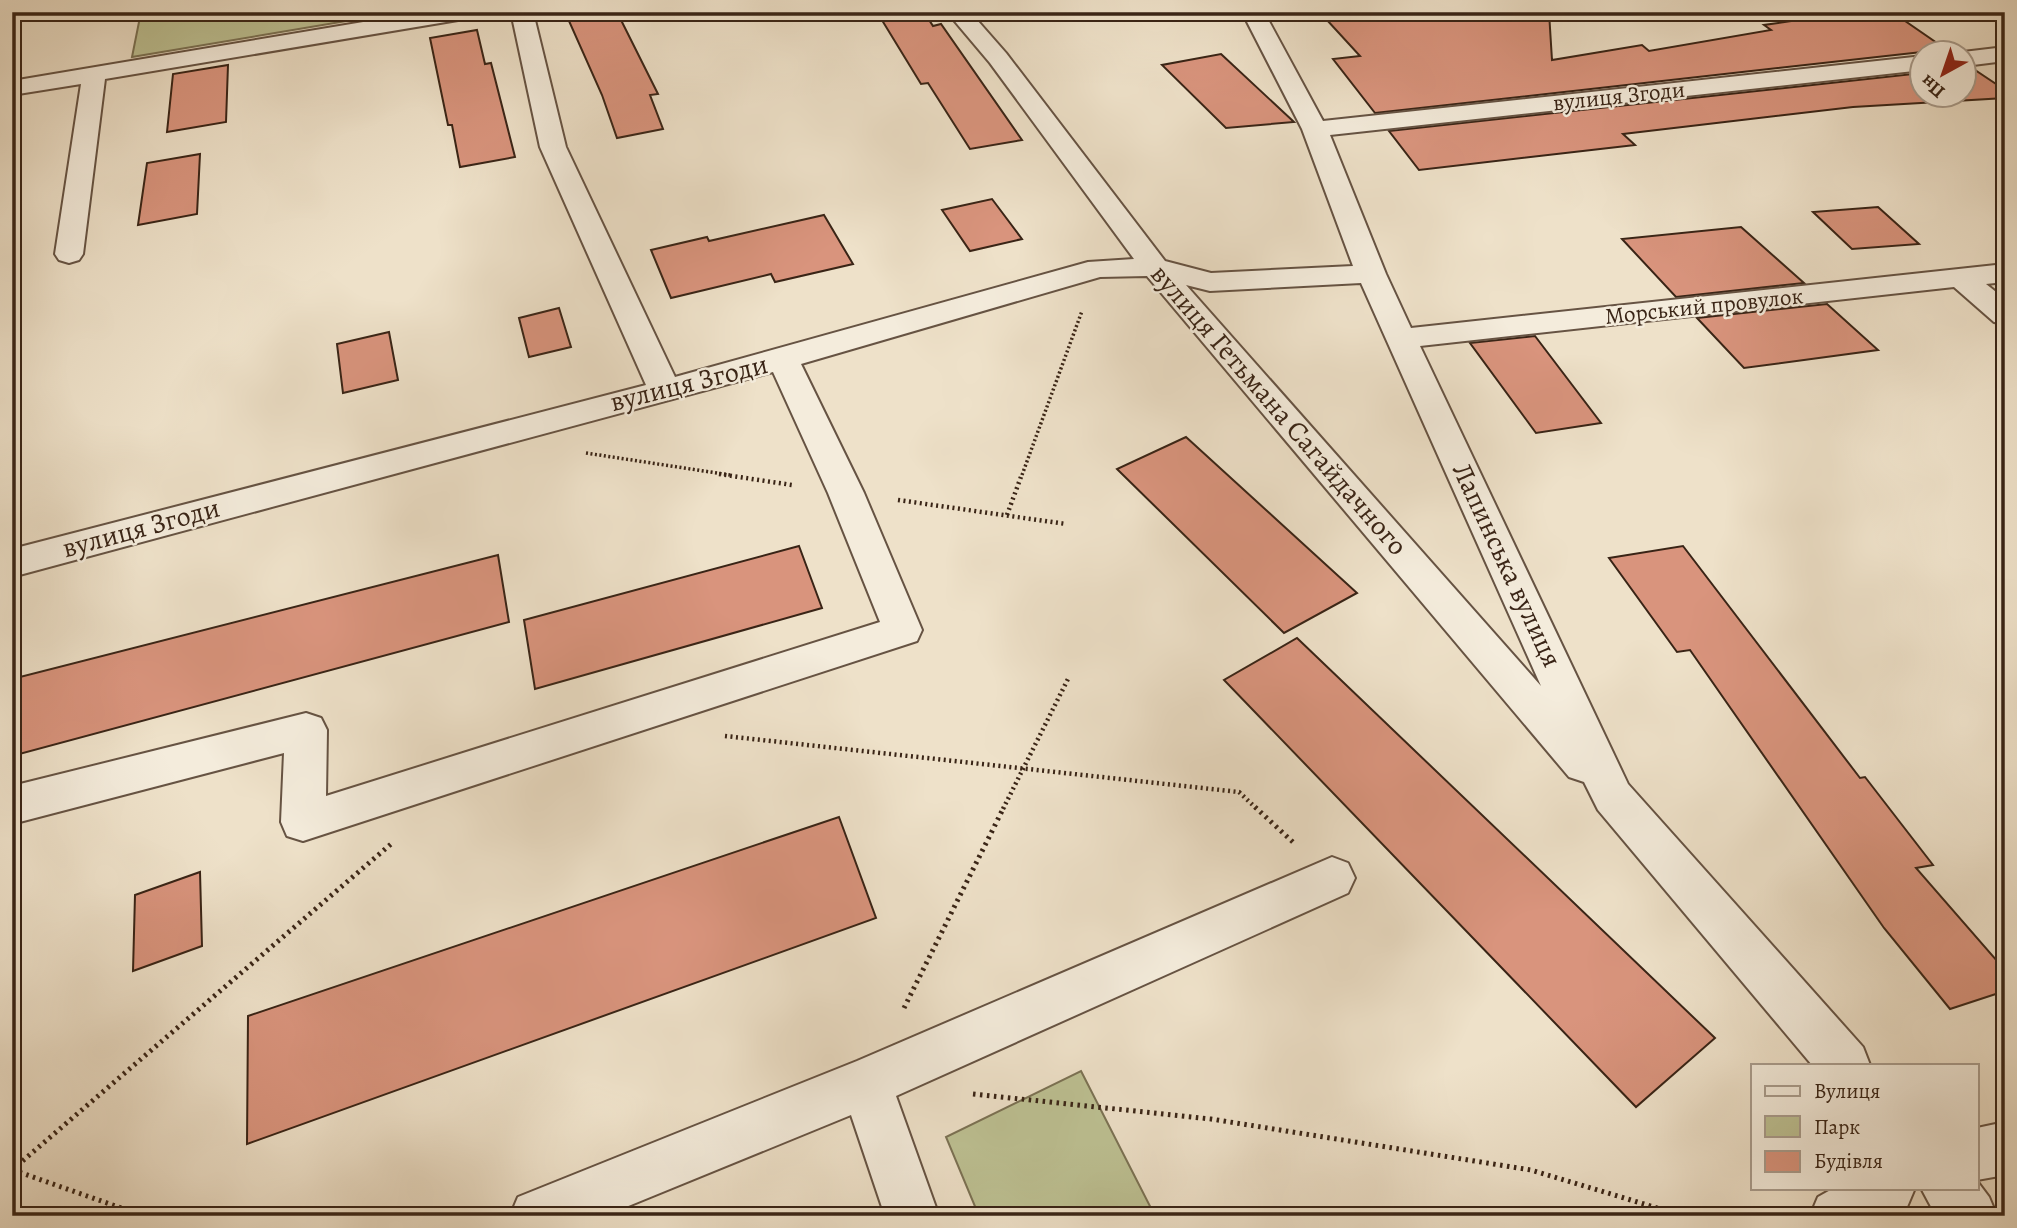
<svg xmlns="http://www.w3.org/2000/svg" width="2017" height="1228" viewBox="0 0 2017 1228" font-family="Alegreya,serif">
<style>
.green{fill:#bdc193;stroke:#7b7254;stroke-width:2}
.building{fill:#d9947d;stroke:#392416;stroke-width:2}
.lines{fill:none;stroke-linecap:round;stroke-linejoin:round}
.minor-casing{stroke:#665343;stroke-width:4}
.path-far2{stroke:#392416;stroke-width:3.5;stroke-dasharray:2 2.5;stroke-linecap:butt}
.path-far1{stroke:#392416;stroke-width:4.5;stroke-dasharray:2 3.5;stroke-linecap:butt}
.path{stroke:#392416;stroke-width:5;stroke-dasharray:2.5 4.5;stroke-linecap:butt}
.minor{fill:#f4ecdc;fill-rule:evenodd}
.labels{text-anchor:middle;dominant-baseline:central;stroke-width:5;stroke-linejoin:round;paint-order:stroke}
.far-street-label{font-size:23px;fill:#392416;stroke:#f4ecdc}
.street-label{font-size:28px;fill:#392416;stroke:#f4ecdc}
</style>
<rect width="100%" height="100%" fill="#eee1c9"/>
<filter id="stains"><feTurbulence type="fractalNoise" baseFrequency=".00286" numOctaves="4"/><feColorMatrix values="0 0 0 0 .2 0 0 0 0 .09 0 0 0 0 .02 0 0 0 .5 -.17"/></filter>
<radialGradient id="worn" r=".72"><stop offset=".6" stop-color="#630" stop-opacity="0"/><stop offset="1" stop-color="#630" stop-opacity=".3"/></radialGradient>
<g class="green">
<path d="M141,12H400L132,57Z"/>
<path d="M1081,1071L1155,1216H979L946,1137Z"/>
</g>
<g class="building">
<path d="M565,12H617L658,94L650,95L663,129L617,138L602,95Z"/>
<path d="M877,12H924L933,26L941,24L1022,140L970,149L928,83L921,84Z"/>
<path d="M1389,12H1549L1552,60L1642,45L1649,51L1771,30L1764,25L1852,12H1892L1950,52H1922L1375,113L1333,59L1360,56L1326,19Z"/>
<path d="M477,30L485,64L491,63L515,157L460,167L452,125H448L430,38Z"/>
<path d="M1221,54L1294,122L1226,128L1162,65Z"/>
<path d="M228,65L226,122L167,132L173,74Z"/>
<path d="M1964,68H1972L2005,90V98L1853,107L1623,134L1635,145L1419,170L1389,131L1922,73V94H1964Z"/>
<path d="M200,154L197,214L138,225L147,163Z"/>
<path d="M992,199L1022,239L970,251L942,210Z"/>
<path d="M1878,207L1919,244L1852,249L1813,212Z"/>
<path d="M824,215L853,264L775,282L771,274L671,298L651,250L707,237L709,241Z"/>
<path d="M1741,227L1804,283L1676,297L1622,239Z"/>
<path d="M1827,304L1878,350L1744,368L1697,318Z"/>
<path d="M559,308L571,347L529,357L519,318Z"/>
<path d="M389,332L398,380L343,393L337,344Z"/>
<path d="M1535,336L1601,423L1536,433L1470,343Z"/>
<path d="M1186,437L1357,593L1284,633L1117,469Z"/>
<path d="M799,546L822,608L535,689L524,620Z"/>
<path d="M1683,546L1860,778L1865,777L1933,865L1916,868L2005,970V991L1950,1009L1884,928L1690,650L1677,652L1609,558Z"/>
<path d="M498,555L509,622L12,756V679Z"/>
<path d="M1297,638L1715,1038L1636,1107L1224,680Z"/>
<path d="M839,817L876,918L247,1144L248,1016Z"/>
<path d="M200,872L202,946L133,971L135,895Z"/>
</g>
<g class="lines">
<defs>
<g id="minor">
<path d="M423,12H475L472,17L464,19L105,79L83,254L79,260L69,263L59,260L55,254L81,84L12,95V81Z"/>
<path d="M511,12H533L566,147L675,377L1088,262L1134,259L990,63L947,12H970L1006,53L1165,261L1211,273L1353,266L1302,129L1242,12H1264L1323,121L1923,56V70L1330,135L1386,274L1411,328L2005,264V282L1986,284L2005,299V324L1994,322L1954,287L1420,346L1628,784L1863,1047L1870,1065H1812L1598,810L1584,782L1569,777L1147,276L1100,277L801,364L864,493L922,630L917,641L303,841L287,836L281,822L284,753L12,824V786L306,713L321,718L327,730L326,796L880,622L828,493L773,372L12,577V549L646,385L540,147ZM1361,283L1541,686L1186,285L1210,291Z"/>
<path d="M2005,47V61L1965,66L1963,52Z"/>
<path d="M1332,857L1348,863L1355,878L1348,893L896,1096L939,1216H885L851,1115L604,1216H510L518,1197L857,1061Z"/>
<path d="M2005,1122V1175L1977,1180V1128Z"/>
<path d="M1977,1181L1989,1197L1997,1216H1936L1921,1188H1977Z"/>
<path d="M1834,1188H1915L1907,1207L1892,1216H1810L1818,1197Z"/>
</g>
</defs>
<use href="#minor" class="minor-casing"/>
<g class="path-far2">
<path d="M586,453L730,475"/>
<path d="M1022,475L1082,311"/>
</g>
<g class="path-far1">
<path d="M719,474L792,485"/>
<path d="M898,500L1066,524"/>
<path d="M1007,515L1022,474"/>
<path d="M725,736L1239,792L1257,809"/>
<path d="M1003,809L1069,677"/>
</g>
<g class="path">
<path d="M1255,807L1295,844"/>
<path d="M904,1008L1004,807"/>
<path d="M973,1094L1211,1119L1531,1170L1684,1216"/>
<path d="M12,1170L391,844"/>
<path d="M13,1170L144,1216"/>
</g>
<use href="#minor" class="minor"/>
</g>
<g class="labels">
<g class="far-street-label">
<text transform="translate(1619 96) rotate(-6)">вулиця Згоди</text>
<text transform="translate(1704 306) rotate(-6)">Морський провулок</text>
</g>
<g class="street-label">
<text transform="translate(689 383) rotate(-14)">вулиця Згоди</text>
<text transform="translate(1279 410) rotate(49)">вулиця Гетьмана Сагайдачного</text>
<text transform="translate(141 528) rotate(-15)">вулиця Згоди</text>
<text transform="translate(1507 565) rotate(65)">Лапинська вулиця</text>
</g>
</g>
<rect width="2017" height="1228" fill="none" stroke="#eee1c9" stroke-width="42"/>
<rect x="14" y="14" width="1989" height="1200" fill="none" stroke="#392416" stroke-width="3.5"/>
<rect x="21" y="21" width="1975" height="1186" fill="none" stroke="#392416" stroke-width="2"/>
<rect x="1751" y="1064" width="228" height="126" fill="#f4ecdc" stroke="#a99c8d" stroke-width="2"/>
<rect x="1765" y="1086" width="35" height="10" fill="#f4ecdc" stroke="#a99c8d" stroke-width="2"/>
<text x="1814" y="1098" font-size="21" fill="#392416">Вулиця</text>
<rect x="1765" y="1116" width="35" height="21" fill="#bdc193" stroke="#a99c8d" stroke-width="2"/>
<text x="1814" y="1134" font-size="21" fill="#392416">Парк</text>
<rect x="1765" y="1151" width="35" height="21" fill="#d9947d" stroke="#a99c8d" stroke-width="2"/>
<text x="1814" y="1168" font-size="21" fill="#392416">Будівля</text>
<g transform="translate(1943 74) rotate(220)"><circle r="33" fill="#f4ecdc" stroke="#a99c8d" stroke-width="2"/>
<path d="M0-5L12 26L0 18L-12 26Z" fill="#8f2418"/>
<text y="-10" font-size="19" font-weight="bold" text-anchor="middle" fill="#392416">Пн</text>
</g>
<rect width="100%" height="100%" filter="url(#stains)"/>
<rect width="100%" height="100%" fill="url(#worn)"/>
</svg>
